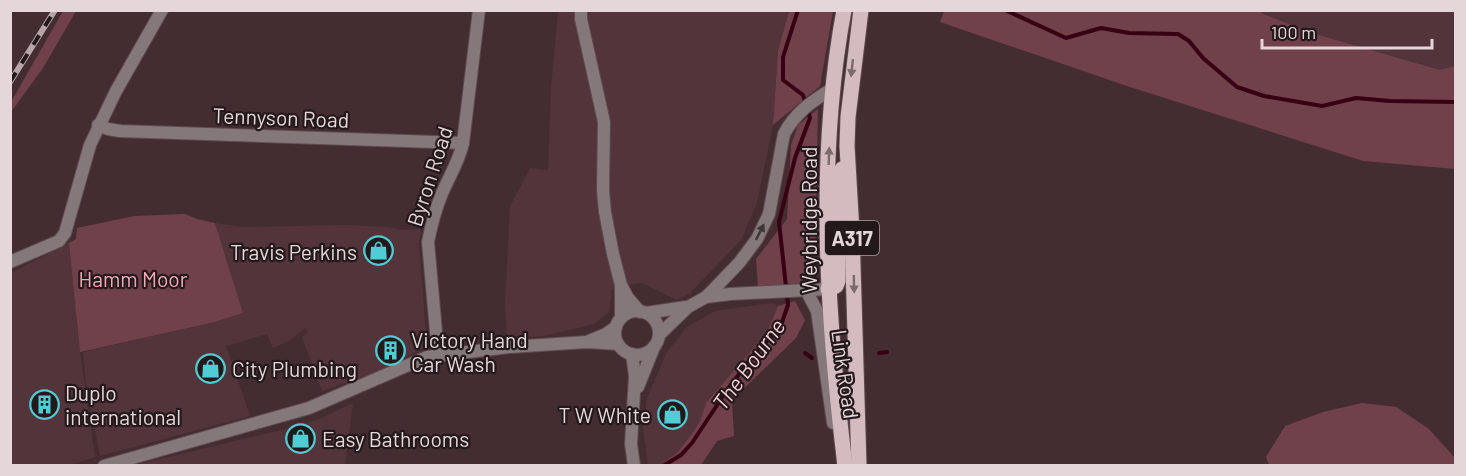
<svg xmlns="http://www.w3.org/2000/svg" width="1466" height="476" viewBox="0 0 1466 476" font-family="Barlow,sans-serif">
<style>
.built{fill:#52343a}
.green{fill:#70404b}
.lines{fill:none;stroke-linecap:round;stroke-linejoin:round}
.stream{stroke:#370013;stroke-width:4}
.minor-casing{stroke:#614b4f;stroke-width:14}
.tertiary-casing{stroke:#614b4f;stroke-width:14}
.primary-casing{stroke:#614b4f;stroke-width:17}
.minor{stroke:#84787a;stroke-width:12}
.tertiary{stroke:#84787a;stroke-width:12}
.primary{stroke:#d4bbbf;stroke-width:15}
.rail-casing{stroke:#b7a6a9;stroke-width:6}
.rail{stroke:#23191b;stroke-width:4;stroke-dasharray:11;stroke-linecap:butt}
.oneway{fill:#7c6a6d}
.oneway2{fill:#403638}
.labels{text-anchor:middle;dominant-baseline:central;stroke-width:4.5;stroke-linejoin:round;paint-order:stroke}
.shield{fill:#23191b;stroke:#ab9da0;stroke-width:1.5}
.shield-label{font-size:20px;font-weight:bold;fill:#e5d6d9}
.street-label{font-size:21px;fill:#e5d6d9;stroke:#23191b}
.poi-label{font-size:21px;fill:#e5d6d9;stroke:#23191b;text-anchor:start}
.park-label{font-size:21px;fill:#f8a9b9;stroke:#23191b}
.water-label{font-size:22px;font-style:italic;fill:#f8cfd6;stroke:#23191b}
</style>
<rect width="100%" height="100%" fill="#442d31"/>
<g class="built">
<path d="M558,11H789L778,51L773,125L757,203L741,240L689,294L677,300L642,283L621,285L612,290L609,312L594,324L543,336L507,339L505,302L510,206L530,168L548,170L551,87Z"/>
<path d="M1068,11H1455V66L1441,70L1309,32L1260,13Z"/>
<path d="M215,223L242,227L345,225L389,227L402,230L421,229L419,244L427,345L385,369L322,391L302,337L308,332L305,328L291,340L273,348L267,334L226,346L250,416L100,456L86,384L83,352L215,322L243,313Z"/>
<path d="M69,243L80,352L95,457L70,465L11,466V273Z"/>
<path d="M772,303L778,306L767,332L706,403L700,421L693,432L677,453L660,465H648L643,429L647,398L667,352L687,327L715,311Z"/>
<path d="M353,403L345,465H135L294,427L317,420Z"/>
</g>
<g class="green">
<path d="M63,11H76L43,68L11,112V102Z"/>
<path d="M789,11H833L820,86L773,125L778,51Z"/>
<path d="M944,11H1265L1261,13L1309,32L1440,70L1455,66V169L1363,161L1130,87L940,22Z"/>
<path d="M818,109L815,256L798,285L758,287L756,259L787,219L791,145L798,125Z"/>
<path d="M185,214L197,219L215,223L243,313L215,322L80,352L69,243L76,239L77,228L134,216Z"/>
<path d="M795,301L805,320L796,338L732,400L734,436L717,441L701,465H660L677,453L693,432L700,421L706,403L767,332L778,306Z"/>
<path d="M1362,403L1396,407L1429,429L1455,458V465H1269L1266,457L1285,426L1323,412Z"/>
</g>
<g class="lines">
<g class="stream">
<path d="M1005,10L1066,38L1101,28L1129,33L1178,34L1189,41L1203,58L1237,87L1264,96L1322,106L1356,98L1390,101L1456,102"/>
<path d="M805,353L812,358"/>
<path d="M879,353L887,352"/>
<path d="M663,466L681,455L692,443L727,390L756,352L780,328L788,305L779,222L795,158L810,118L803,95L783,80V57L798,10"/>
</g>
<defs>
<g id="minor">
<path d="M581,10V19L604,122L603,190L605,212L613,254L621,285L628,298L640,312"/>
<path d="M98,125L108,129L120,131L463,143"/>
<path d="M10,262L59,241L65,233L90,145L116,91L162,10"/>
<path d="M621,318V286"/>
<path d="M589,341L606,334L616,327"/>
<path d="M438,354L428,242C431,227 435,211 441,196C448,178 459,162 463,143L479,10"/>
<path d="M104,466L309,408L427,357L510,347L587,342L618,344"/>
</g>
<g id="tertiary">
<path d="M806,290L817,311L833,423"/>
<path d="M706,297L730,294L828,289"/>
<circle cx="637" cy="333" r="22"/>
<path d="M646,313L686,307"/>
<path d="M659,335L688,307L706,297L712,291L739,263L757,239L769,214L784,134C795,113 812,101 832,89"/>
<path d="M632,354L635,376L631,444L634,466"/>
<path d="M638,387L654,347"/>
</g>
<g id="primary">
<path d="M844,10C816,161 827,315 845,466"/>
<path d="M828,289L836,286L838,281V196L842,169"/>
<path d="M859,466L852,232L847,146L848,117L861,10"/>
</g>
</defs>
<use href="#minor" class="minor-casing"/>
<use href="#tertiary" class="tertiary-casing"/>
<use href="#primary" class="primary-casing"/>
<use href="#minor" class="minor"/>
<use href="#tertiary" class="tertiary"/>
<use href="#primary" class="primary"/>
<defs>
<path id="rail" d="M10,82L55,10"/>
</defs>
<use href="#rail" class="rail-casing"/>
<use href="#rail" class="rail"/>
</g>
<defs><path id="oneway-solid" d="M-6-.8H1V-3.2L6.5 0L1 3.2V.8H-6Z" transform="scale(1.5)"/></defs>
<g class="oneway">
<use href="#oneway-solid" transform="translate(852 68) rotate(96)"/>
<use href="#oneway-solid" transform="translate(829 156) rotate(-88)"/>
<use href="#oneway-solid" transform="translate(854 284) rotate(89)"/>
</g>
<use class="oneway2" href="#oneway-solid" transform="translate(760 232) rotate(-63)"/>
<defs>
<symbol id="shop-ring" viewBox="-11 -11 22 22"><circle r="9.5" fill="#23191b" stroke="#51ccd4" stroke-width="1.5"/><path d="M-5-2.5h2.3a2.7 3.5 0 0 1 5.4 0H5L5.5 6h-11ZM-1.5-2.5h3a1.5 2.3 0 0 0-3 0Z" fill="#51ccd4"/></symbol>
<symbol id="building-ring" viewBox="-11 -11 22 22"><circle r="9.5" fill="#23191b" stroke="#51ccd4" stroke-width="1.5"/><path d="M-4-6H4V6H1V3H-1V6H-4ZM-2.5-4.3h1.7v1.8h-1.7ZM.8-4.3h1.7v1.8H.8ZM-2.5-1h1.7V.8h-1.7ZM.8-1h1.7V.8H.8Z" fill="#51ccd4"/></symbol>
</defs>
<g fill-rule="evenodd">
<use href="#shop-ring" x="362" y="234" width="33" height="33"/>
<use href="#building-ring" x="374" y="334" width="33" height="33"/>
<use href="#shop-ring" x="194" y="352" width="33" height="33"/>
<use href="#building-ring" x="28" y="388" width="33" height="33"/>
<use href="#shop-ring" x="656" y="398" width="33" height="33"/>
<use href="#shop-ring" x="284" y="422" width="33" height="33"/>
</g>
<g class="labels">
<rect class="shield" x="825" y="221" width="54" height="34" rx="4.5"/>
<g class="shield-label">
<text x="852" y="238">A317</text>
</g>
<g class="street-label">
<text transform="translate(281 117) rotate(2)">Tennyson Road</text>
<text transform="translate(429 176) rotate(-72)">Byron Road</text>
<text transform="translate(808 220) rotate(-90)">Weybridge Road</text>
<text transform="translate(846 374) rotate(82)">Link Road</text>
</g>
<g class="poi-label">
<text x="357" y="251" text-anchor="end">Travis Perkins</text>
<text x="411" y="339">Victory Hand<tspan x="411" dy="24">Car Wash</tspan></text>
<text x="232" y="368">City Plumbing</text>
<text x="65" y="392">Duplo<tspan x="65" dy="24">international</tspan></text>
<text x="651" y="414" text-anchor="end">T W White</text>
<text x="322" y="438">Easy Bathrooms</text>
</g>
<g class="park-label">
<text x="133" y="278">Hamm Moor</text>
</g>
<g class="water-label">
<text transform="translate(748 364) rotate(-54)">The Bourne</text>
</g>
</g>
<rect width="1466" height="476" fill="none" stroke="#e5d6d9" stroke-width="24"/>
<path d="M1262 39v9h170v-9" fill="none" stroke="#e5d6d9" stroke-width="3"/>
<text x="1271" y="39" font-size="18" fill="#e5d6d9" stroke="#23191b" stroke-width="4.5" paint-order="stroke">100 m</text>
</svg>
